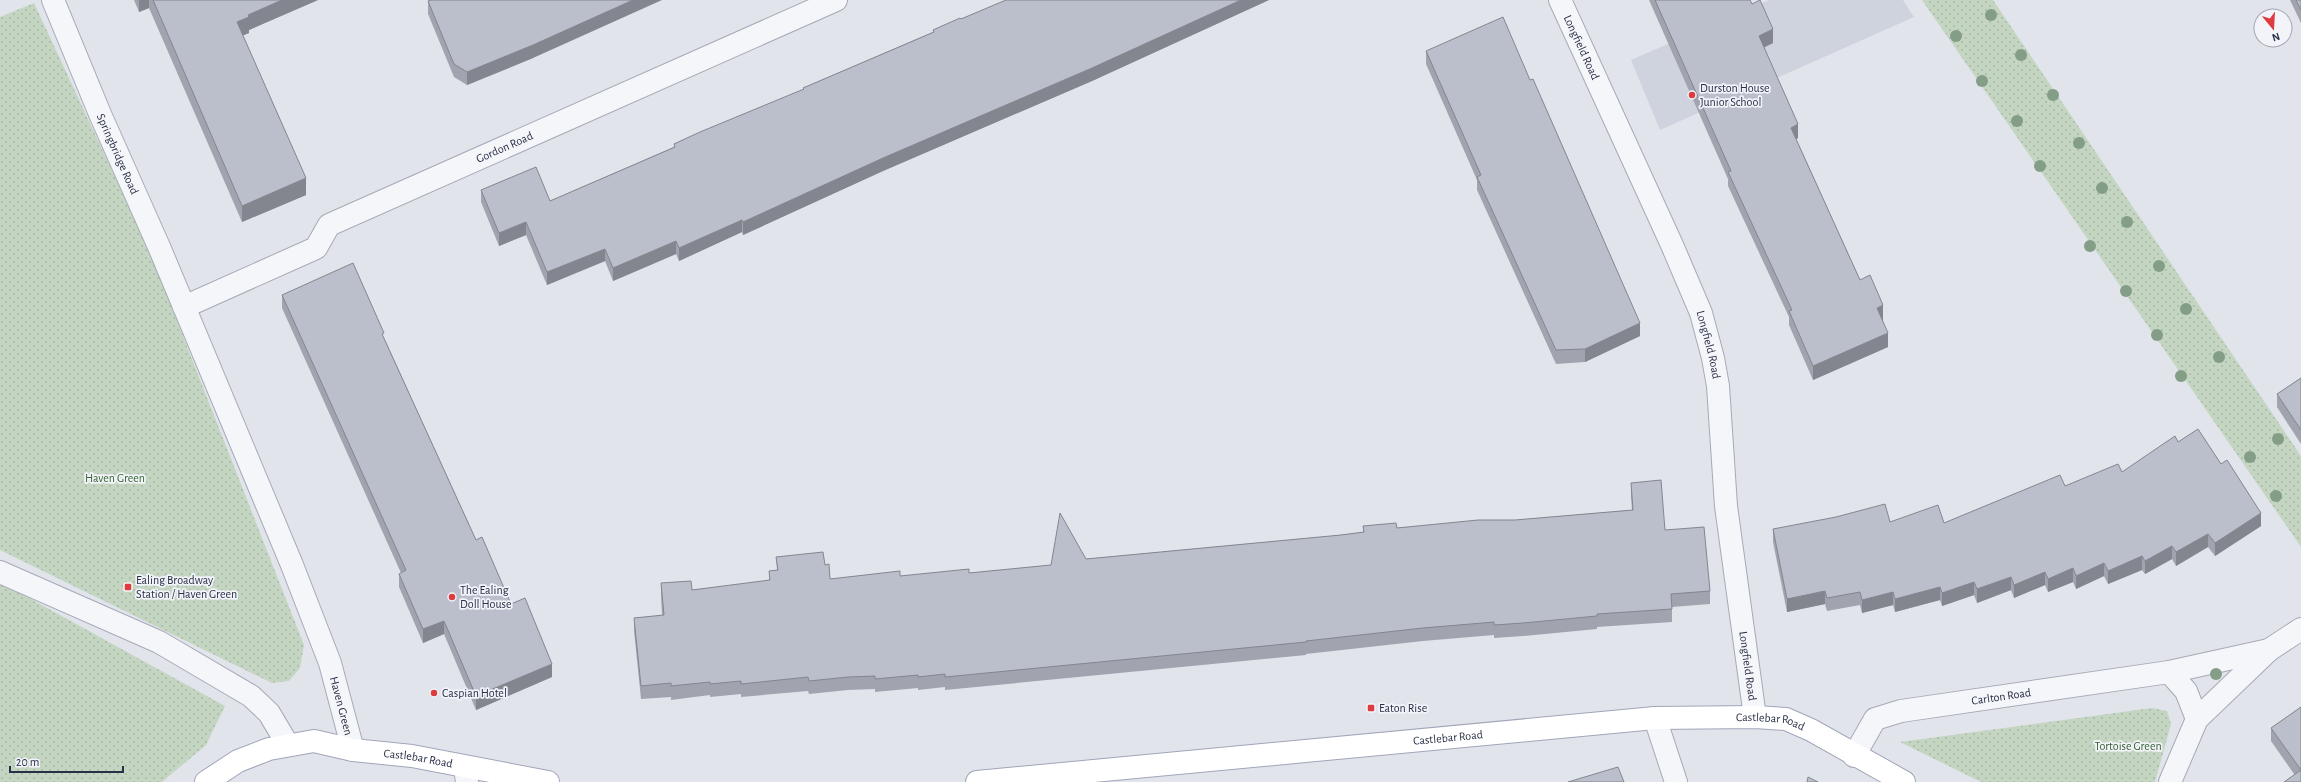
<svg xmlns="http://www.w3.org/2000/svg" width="2301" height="782" viewBox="0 0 2301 782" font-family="'Alegreya Sans',sans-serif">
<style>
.built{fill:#cfd3de}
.park{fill:url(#park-dots)}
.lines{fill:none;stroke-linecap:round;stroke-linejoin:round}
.minor-casing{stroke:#a6aab7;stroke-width:24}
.major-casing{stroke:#a0a6b9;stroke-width:24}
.minor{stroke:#f5f6f9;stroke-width:22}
.major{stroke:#fff;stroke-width:22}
.tree{fill:#839d86}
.wall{fill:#a1a4af}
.shaded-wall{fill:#83868f}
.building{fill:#bbbfcc;stroke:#83868f}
.poi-dot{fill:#dd3b3d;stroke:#f2f4f9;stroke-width:1.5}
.labels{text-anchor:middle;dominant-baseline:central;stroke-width:3.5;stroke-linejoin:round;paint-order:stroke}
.street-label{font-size:12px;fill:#282f46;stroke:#f2f4f9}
.poi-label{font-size:12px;fill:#282f46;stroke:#f2f4f9;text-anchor:start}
.park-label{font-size:12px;fill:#366333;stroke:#f2f4f9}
</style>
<defs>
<pattern id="park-dots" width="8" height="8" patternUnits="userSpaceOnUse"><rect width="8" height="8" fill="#c4d6c2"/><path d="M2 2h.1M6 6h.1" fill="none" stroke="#a8b8a8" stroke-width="1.8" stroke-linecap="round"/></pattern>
</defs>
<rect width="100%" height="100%" fill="#e2e4ec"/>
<path class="built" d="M1769,0H1903L1914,17L1660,130L1631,60Z"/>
<g class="park">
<path d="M1922,0H1993L2301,456V547Z"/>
<path d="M34,3L150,252L304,645L300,668L289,681L272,683L0,550V17Z"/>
<path d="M0,582L225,706L206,745L162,782H0Z"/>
<path d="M2152,708L2167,711L2171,724L2155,782H1981L1900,742Z"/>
</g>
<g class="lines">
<defs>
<g id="minor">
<path id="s1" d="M53,0L100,114L160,249L292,565L330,663L353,750"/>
<path id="s2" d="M1560,0L1672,245L1701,313L1713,358L1718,386L1726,506L1755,717"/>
<path id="s3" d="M184,307L316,248L329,225L836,0"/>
<path d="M0,572L159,642L251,696L269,713L288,745"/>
<path d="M2169,672L2186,691L2197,719"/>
<path d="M1655,718L1676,782"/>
<path id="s4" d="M1854,756L1875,719L1901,711L2169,672L2269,650"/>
<path d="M465,768L467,782"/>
<path d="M2170,782L2197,719L2269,650L2301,629"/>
</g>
<g id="major">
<path id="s5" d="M206,782L238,761L269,749L314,741L353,750L412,756L548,782"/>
<path id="s6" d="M977,782L1655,718L1755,717L1786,719L1811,730L1904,782"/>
</g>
</defs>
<use href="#minor" class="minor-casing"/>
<use href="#major" class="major-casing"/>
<use href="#minor" class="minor"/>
<use href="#major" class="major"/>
</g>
<g class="tree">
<circle cx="1991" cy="15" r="6"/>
<circle cx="1956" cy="36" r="6"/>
<circle cx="2021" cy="55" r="6"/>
<circle cx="1982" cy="81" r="6"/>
<circle cx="2053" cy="95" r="6"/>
<circle cx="2017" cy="121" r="6"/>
<circle cx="2079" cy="143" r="6"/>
<circle cx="2040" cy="166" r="6"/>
<circle cx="2102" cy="188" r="6"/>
<circle cx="2127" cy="222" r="6"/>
<circle cx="2090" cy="246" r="6"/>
<circle cx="2159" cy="266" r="6"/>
<circle cx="2126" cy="291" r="6"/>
<circle cx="2186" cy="309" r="6"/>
<circle cx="2157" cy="335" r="6"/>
<circle cx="2219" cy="357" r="6"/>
<circle cx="2181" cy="376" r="6"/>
<circle cx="2278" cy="439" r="6"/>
<circle cx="2250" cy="457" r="6"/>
<circle cx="2276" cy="496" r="6"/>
<circle cx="2216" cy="674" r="6"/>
</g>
<g class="wall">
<path d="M134,0H318L249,30V33L243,35L306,195L242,222L149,8L139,12Z"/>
<path d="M1006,0H1269L1092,81L883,171L743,235L742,232L679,261L676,254L613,281L605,261L547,285L526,235L499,246L481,202V190L550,201L674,147V144L803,90V88L933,32V30L961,19Z"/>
<path d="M1649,0H1750L1773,43L1764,47L1798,138L1796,139L1860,280L1883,320H1882L1888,347L1813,380L1789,325V317L1728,186V179Z"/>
<path d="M2290,0H2301V23Z"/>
<path d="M428,1L533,58L467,85L454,77L428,14Z"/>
<path d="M1426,51L1640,336L1585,362L1556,364L1477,190V180L1426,64Z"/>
<path d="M282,295L384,338L476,540L511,604L552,677L476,710L444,634L423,643L399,587V574L401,573L282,308Z"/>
<path d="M2301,378V444L2277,407V394Z"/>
<path d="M2178,442L2221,464L2261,526L2215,556L2208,547L2176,566L2172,559L2145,574L2142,570L2108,584L2104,576L2076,589L2073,582L2048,592L2045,585L2014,598L2011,590L1977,603L1974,595L1942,606L1940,600L1895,612L1893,605L1862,613L1860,605L1827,611L1825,604L1787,612L1773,542V529L1890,522L1944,523L2065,486L2122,472Z"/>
<path d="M1631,483L1665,530L1710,591V604L1672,607V622L1597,627V629L1523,636L1494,638V635L1423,641L1306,654V655L945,690V687L918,690V688L875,692V689L848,690L809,694L808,691L741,697V694L710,697V695L671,700V697L641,699L634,631V618L662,615L661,596V583L692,590L769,581V571L777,570L776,557L825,565L830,579L900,576L969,573L1051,565L1086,559L1341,535L1363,532V526L1397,528L1515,520L1632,510L1631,496Z"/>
<path d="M2301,707V782L2294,774L2271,741V728Z"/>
</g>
<g class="shaded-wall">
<path d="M139,0H149V8L139,12Z"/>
<path d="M282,0H318L249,30V33L237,38V22L248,15Z"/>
<path d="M633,0H662L533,58L467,85V72Z"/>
<path d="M1241,0H1269L1092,81L883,171L743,235V222L883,158Z"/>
<path d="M1773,29V43L1759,50V36Z"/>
<path d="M1798,124V138L1791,142V128Z"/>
<path d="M306,178V195L242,222V206Z"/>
<path d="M742,220V232L679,261V248Z"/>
<path d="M526,222V235L499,246V233Z"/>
<path d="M676,241V254L613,281V268Z"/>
<path d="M605,249V261L547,285V272Z"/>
<path d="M1883,305V320L1877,322V308Z"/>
<path d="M1640,323V336L1585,362V349Z"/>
<path d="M1888,333V347L1813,380V366Z"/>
<path d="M2261,513V526L2215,556V543Z"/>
<path d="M2208,534V547L2176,566V552Z"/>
<path d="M2172,546V559L2145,574V561Z"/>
<path d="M2142,556V570L2108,584V571Z"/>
<path d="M2104,563V576L2076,589V576Z"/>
<path d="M2073,568V582L2048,592V579Z"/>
<path d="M2045,572V585L2014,598V585Z"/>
<path d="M2011,577V590L1977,603V589Z"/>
<path d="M1974,582V595L1942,606V593Z"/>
<path d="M1940,587V600L1895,612V599Z"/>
<path d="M1825,591V604L1787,612V599Z"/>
<path d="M1893,592V605L1862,613V600Z"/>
<path d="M444,621V634L423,643V629Z"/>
<path d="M552,664V677L476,710V696Z"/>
</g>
<g class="building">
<path d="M153,0H282L248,15L249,17L237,22L306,178L242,206Z"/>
<path d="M431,0H633L533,45L467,72L454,64L428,1Z"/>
<path d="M1006,0H1241L1092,68L883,158L743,222L742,220L679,248L676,241L613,268L605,249L547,272L526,222L499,233L481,190L536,167L550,201L675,147L674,144L700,132L804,89L803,88L934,32L933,30L960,18L961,19Z"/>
<path d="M1655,0H1750L1752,4L1760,0L1773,29L1759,36L1798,124L1791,128L1860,280L1870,275L1883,305L1877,308L1888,333L1813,366L1789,311L1792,310L1728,172L1731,171Z"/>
<path d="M2296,0H2301V10Z"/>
<path d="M1503,17L1530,80L1533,79L1640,323L1585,349L1556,350L1477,177L1481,175L1426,51Z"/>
<path d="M353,263L384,333L382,334L476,540L482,537L511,604L525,598L552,664L476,696L444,621L423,629L399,574L406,570L282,295Z"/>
<path d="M2301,378V430L2277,394Z"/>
<path d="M2198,429L2221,464L2227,460L2261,513L2215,543L2208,534L2176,552L2172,546L2145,561L2142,556L2108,571L2104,563L2076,576L2073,568L2048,579L2045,572L2014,585L2011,577L1977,589L1974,582L1942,593L1940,587L1895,599L1893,592L1862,600L1860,592L1827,598L1825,591L1787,599L1773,529L1836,517L1885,504L1890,522L1938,505L1944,523L2060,475L2065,486L2118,464L2122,472L2175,436L2178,442Z"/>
<path d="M1661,480L1665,530L1704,527L1710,591L1671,594L1672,609L1597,614V616L1523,623L1494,625V622L1423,628L1306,641V642L945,677V674L918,677V675L875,679V676L848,677L809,681L808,677L741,684V681L710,684V682L671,686V683L641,686L634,618L664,615L661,583L691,581L692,590L770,580L769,571L778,570L776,557L823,552L825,565L829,564L830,579L900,571V576L969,569V573L1051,565L1060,513L1086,559L1341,535L1364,532L1363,526L1396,523L1397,528L1478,520H1515L1633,510L1631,483Z"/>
<path d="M2301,707V782H2284L2301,770L2271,728Z"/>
<path d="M1618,767L1624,782H1568Z"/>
<path d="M1808,777L1818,782H1807Z"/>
</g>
<g class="poi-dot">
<circle cx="1692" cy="95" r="4"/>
<rect x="124" y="583" width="8" height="8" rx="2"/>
<circle cx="452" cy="597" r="4"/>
<circle cx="434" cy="693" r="4"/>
<rect x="1367" y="704" width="8" height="8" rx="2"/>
</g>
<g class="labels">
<g class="street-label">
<text stroke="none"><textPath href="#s2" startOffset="52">Longfield Road</textPath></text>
<text stroke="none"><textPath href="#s3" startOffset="363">Gordon Road</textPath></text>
<text stroke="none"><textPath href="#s1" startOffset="167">Springbridge Road</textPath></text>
<text stroke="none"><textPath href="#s2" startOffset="376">Longfield Road</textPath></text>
<text stroke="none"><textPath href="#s2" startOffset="700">Longfield Road</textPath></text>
<text stroke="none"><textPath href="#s4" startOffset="171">Carlton Road</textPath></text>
<text stroke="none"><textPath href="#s1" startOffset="763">Haven Green</textPath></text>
<text stroke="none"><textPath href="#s6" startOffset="797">Castlebar Road</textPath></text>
<text stroke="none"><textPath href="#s6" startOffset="473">Castlebar Road</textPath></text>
<text stroke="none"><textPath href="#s5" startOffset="223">Castlebar Road</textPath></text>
</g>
<g class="poi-label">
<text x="1700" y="88">Durston House<tspan x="1700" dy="14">Junior School</tspan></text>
<text x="136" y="580">Ealing Broadway<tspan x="136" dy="14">Station / Haven Green</tspan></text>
<text x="460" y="590">The Ealing<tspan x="460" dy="14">Doll House</tspan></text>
<text x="442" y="693">Caspian Hotel</text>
<text x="1379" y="708">Eaton Rise</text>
</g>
<g class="park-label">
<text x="115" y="478">Haven Green</text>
<text x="2128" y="746">Tortoise Green</text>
</g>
</g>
<g transform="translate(2273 28) rotate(162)"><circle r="19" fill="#f2f4f9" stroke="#a1a5b1"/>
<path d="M0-3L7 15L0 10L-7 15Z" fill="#dd3b3d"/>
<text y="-6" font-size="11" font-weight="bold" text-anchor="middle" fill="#282f46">N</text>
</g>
<path d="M10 766v6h113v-6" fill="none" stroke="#282f46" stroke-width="2"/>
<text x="16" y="766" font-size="12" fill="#282f46" stroke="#f2f4f9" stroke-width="3" paint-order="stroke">20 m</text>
</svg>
